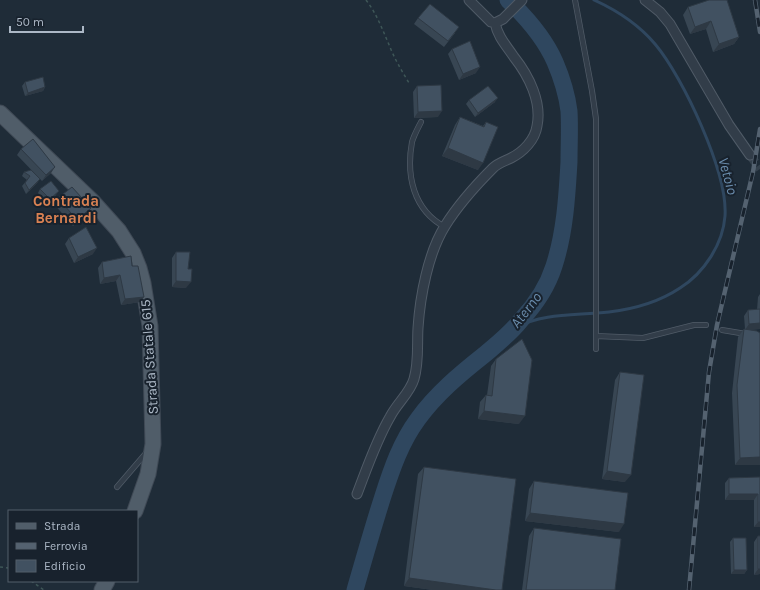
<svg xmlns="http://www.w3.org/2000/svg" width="760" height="590" font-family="Karla,sans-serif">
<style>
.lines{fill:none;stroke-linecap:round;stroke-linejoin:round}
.stream{stroke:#2f475f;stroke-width:3}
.river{stroke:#2f475f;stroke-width:17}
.street-tunnel{stroke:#34414d;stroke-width:9;stroke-dasharray:9 4.5;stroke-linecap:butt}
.lane-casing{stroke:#505b67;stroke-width:6}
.street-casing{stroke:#505b67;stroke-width:11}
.primary-casing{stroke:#3f4955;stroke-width:17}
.path{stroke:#3e5657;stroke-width:1.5;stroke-dasharray:3 3;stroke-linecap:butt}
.lane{stroke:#323d49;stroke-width:4.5}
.street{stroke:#323d49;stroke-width:9}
.primary{stroke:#505d69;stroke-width:15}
.rail-casing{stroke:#546270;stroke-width:4.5}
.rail{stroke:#18222d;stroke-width:3;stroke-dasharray:9;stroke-linecap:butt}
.wall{fill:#384653}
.shaded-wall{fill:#2e3944}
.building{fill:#415161;stroke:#2e3944}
.labels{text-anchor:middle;stroke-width:4;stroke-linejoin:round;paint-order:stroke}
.street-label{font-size:14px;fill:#acb8c6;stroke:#18222d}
.water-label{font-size:15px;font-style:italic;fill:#6a8cac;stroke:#18222d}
.neighbourhood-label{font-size:15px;font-weight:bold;fill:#da8253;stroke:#18222d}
</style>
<rect width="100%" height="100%" fill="#1f2c38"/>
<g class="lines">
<!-- stream -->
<path class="stream" d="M514 328C546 312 575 316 609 312 634 309 659 302 680 288 704 273 723 244 725 216 728 173 683 77 655 44 639 25 616 10 594 0"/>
<!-- river -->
<path class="river" d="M355 590C364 559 373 527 383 496 392 468 401 442 418 419 436 394 460 374 484 355 497 344 510 334 521 320 535 305 548 285 554 266 565 232 567 196 569 162 569 145 570 127 569 111 567 95 561 76 555 62 544 37 527 18 508 0"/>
<!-- street-tunnel -->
<path class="street-tunnel" d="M750 155 760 169"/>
<defs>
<path id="lane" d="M575 0 592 91 596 119V349
M421 122C418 128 414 135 412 142 406 175 413 210 445 227
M722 330 746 334
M596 336 643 338 694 325H706
M117 487 147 452"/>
<path id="street" d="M469 0 491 22 495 23 503 19 522 0
M645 0 660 12 670 24 729 125 750 155
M357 494C367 468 376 441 390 417 397 403 410 393 414 379 419 363 417 344 418 328 420 297 428 253 445 226 458 205 475 186 493 168 498 163 505 161 511 158 523 152 535 140 537 126 542 102 529 76 514 57 506 45 498 37 495 23"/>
<path id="primary" d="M0 113 93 202 119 231 133 253 139 268 143 283 150 326 153 444 148 474 135 511
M102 590 107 581"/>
</defs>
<!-- lane casing -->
<use href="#lane" class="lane-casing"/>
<!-- street casing -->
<use href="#street" class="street-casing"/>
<!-- primary casing -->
<use href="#primary" class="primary-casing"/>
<!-- path -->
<path class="path" d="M366 0C377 14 383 31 390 47 395 60 402 71 409 83
M0 567 9 568
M31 581 44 590"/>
<!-- lane -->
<use href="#lane" class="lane"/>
<!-- street -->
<use href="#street" class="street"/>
<!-- primary -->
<use href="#primary" class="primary"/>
<defs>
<path id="rail" d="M755 0 760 32
M689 590 709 372 717 325 753 172 760 129"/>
</defs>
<!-- rail casing -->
<use href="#rail" class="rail-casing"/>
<!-- rail -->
<use href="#rail" class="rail"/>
</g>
<!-- wall -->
<path class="wall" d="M688 7 739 37 734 44 713 52 706 29 690 34 683 15Z
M418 18 455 33 444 47 414 24Z
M452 49 476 73 459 80 448 54Z
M25 82 45 87 43 91 25 96 22 86Z
M417 86 438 117 414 118 413 92Z
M469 100 495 102 475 117 466 104Z
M460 117 483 126 486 122 478 170 442 156 455 125Z
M21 149 51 173 42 181 17 155Z
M24 172 40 179 37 183 26 194 22 186 27 180 22 176Z
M40 189 56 195 47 203 38 193Z
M58 198 91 208 86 214 73 226 54 204Z
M69 238 93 254 74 263 65 244Z
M176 252 186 288 172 287V258Z
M131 256 140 302 121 305 116 281 100 284 98 268 102 262Z
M760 294V329L747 330 760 333V465H735L732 393 738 337 744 329H745L744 316 748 310H757L758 297Z
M496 359 519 424 478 419 480 402 486 395H487L491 366Z
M620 372 625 482 602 479 615 380Z
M424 467 502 590H433L404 586 418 474Z
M760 477V527H754V500H725V483L729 478Z
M534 481 619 532 525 521 529 489Z
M534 528 615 590H522L529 536Z
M758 536 760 574 754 575V542Z
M733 538 747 570 744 574H731L730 542Z"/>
<!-- shaded-wall -->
<path class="shaded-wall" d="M711 21 706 29 690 34 695 27Z
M739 37 734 44 713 52 719 44Z
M480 67 476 73 459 80 463 74Z
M45 87 43 91 25 96 28 93Z
M498 98 495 102 475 117 478 113Z
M442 111 438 117 414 118 418 112Z
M448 148 483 163 478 170 442 156Z
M55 167 51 173 42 181 46 175Z
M40 179 37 183 26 194 29 190Z
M59 191 56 195 47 203 50 199Z
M91 208 86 214 73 226 77 220Z
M97 248 93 254 74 263 78 257Z
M120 275 116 281 100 284 104 278Z
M176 281 191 282 186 288 172 287Z
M144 297 140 302 121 305 125 299Z
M760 323V329L745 330 749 324Z
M484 411 525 416 519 424 478 419Z
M760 457V465H735L740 458Z
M607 471 631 475 625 482 602 479Z
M729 494H758L754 500H725Z
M530 513 624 524 619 532 525 521Z
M758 522H760V527H754Z
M758 569H760V574L754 575Z
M734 570H747L744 574H731Z
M409 578 496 590H433L404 586Z"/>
<!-- building -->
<path class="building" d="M709 0H727L739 37 719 44 711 21 695 27 688 7Z
M430 4 459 27 448 41 418 18Z
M470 41 480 67 463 74 452 49Z
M43 77 45 87 28 93 25 82Z
M441 85 442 111 418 112 417 86Z
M488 86 498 98 478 113 469 100Z
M460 117 484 127 486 122 498 127 483 163 448 148Z
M33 139 55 167 46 175 21 149Z
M31 170 40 179 29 190 25 183 30 176 24 172Z
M51 181 59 191 50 199 40 189Z
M72 187 91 208 77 220 58 198Z
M86 227 97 248 78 257 69 238Z
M176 252H190L188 269H192L191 282 176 281Z
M131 256 132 266H138L144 297 125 299 120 275 104 278 102 262Z
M760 309V323L749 324 748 310Z
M744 329 757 331 760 333V457L740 458 737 385Z
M522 339 532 360 525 416 484 411 486 395 492 396 496 359Z
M620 372 644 375 631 475 607 471Z
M424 467 516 479 502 590H496L409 578Z
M760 477V522H758V494H729V478Z
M534 481 628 493 624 524 530 513Z
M534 528 621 539 615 590H526Z
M758 536H760V569H758Z
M733 538H746L747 570H734Z"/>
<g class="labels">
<!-- street labels -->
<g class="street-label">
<text transform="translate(149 357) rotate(-94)" y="5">Strada Statale 615</text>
</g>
<!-- water labels -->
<g class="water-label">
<text transform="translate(728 176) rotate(75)" y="5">Vetoio</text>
<text transform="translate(526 310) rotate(-52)" y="5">Aterno</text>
</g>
<!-- neighbourhood labels -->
<g class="neighbourhood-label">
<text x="66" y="206">Contrada<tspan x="66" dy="17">Bernardi</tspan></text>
</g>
</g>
<!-- legend -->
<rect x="8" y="510" width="130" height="72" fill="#18222d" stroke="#535e6a"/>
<rect x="16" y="523" width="20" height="6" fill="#505d69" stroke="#535e6a"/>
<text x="44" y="530" font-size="12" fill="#acb8c6">Strada</text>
<rect x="16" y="543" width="20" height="6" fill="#546270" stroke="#535e6a"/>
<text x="44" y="550" font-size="12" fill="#acb8c6">Ferrovia</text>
<rect x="16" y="560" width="20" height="12" fill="#415161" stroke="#535e6a"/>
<text x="44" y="570" font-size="12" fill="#acb8c6">Edificio</text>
<!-- scale -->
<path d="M10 26v6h73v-6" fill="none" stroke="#acb8c6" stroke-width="2"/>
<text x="16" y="26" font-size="12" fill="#acb8c6" stroke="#18222d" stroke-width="3" paint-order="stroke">50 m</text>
</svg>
